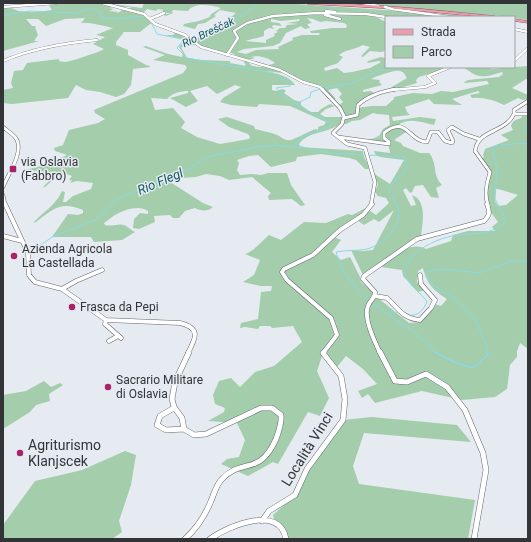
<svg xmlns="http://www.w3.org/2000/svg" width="531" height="542" font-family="Roboto,sans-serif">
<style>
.green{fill:#a3cdab;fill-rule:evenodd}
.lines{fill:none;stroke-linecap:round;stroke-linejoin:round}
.stream-far1{stroke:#89dae4;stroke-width:1}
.stream{stroke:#89dae4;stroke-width:1.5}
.minor-far3-casing{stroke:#62666c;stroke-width:3}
.minor-far2-casing{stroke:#62666c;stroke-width:4}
.minor-far1-casing{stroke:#62666c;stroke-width:5}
.minor-casing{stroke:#62666c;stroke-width:6}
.major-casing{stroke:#9e4f5f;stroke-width:1}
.minor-far3{stroke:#fff;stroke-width:2.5}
.minor-far2{stroke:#fff;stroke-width:3}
.minor-far1{stroke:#fff;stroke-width:4}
.minor{stroke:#fff;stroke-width:5}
.major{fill:#e89eac;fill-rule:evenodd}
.minor-bridge-casing{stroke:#62666c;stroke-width:3;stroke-linecap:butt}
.minor-bridge{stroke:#fff;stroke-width:2.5}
.poi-dot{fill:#a82169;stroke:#e6ebf1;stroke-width:1.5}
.labels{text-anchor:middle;stroke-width:3;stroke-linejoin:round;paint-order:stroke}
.far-water-label{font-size:11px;font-style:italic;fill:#125860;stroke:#e6ebf1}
.poi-label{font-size:12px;fill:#323437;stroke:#e6ebf1;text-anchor:start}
.water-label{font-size:13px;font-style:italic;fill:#125860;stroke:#e6ebf1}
.near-poi-label{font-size:14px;fill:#323437;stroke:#e6ebf1;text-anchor:start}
.near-street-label{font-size:14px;fill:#323437;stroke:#e6ebf1}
</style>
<rect width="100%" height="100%" fill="#e6ebf1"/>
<!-- green -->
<path class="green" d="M60 3H99L113 7 109 8 114 9 109 11 118 12 117 14 123 9 128 10 131 7H120L104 3 142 8 144 3H282L486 17H376L386 22V51L381 52 370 51 363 57 361 56 370 47 363 45C355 50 346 49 339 55L343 57 338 63 324 68 325 71 337 68 344 73 352 72 370 68 381 62 379 61 367 63 368 61 381 57 386 58V67H450L419 77 416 80 417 83 390 91V88L407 78C405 75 404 72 400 71 396 69 374 77 371 79L380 80 379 82 382 85 363 90V92L370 91 377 94C369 96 360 99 357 108L371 106H386L394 99V97L413 93 432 94 441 91 453 92 489 84 487 81 463 83 468 80 499 77 503 74 502 72C482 78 480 79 463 67H489L491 69 528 66V79H526L512 88 528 95V99L523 100 518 98 504 105C494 100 483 97 472 98L470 95 480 93 478 91 452 99 462 105 434 104 429 99 405 107 407 112 410 115 392 117 393 121 420 117 436 119 434 125C422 122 409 117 398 125L409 130 394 140 401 143 403 146 420 153H429C438 164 432 175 442 185L436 188 439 198 431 197 423 185 415 186 412 192 410 193 406 188 403 190 411 206 416 205 412 195C428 201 422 224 421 237L363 275 351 250 364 251 373 250 394 210 379 222 374 219 364 225 357 220C346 224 340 227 334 237L341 240 332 252 341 260 350 257 360 277 361 282 372 292 374 297 378 298 409 323 421 322 434 304 441 306 447 299C433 290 427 284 423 268L418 271 417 282 425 290 418 292 403 276 402 270 381 267C394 257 409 240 426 249L451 241 453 235 468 231H495L492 227 498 222 490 211 486 200 490 172 481 159 484 157 483 155 485 149 509 140 501 135 513 130 511 126C513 120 516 120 521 118L523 115 528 116V349L520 343 517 351V357L510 365 507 389 495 397 462 400 422 391 375 403 368 394 362 398 358 391 377 384 363 369 346 356 337 367 341 376 323 353 317 371 329 398 320 416 308 412 278 464 273 462 248 476 221 464 227 459 239 457 245 440 237 423 208 421 224 412 225 408 215 404 213 395 219 381 231 378 240 387 255 372 274 366 302 342 293 326 272 328 270 326H260L258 329 245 327 240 328 241 323 258 319 261 292 271 291 272 286H261L243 282 254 275 260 260 245 254C254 251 262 241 269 235L281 240 304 222 326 223 348 214 352 215 366 208 376 215 389 203 386 198 378 196 375 192 378 184 373 173 390 184 404 160 380 157 375 154 374 151 390 153 389 147 386 144 367 141 379 136 383 129 390 125 389 115 377 114 373 113 360 120 352 121 346 124H342L344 118 338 106 343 102 339 97 342 94 337 88 328 90 336 99 332 100 322 89 267 66 275 63C269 58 258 55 251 57L255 58C246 62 238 56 230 52L227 55 201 47 193 41C199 36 205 36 211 32 217 28 217 25 226 23V21L236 13 220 10 214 15 216 16 205 23 198 24 195 29 183 26 184 24C193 22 203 21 211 16L210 15 221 8C208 4 193 3 188 11L173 10 172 12 173 13 166 16 162 14H171L163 12V10L158 9 156 11 147 9 143 13 151 17 145 14 153 23 150 24 140 32H124L116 42V45L128 50V55L146 65 150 66V67L133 69 131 85 124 94 116 97 100 92 86 90 76 85 68 98 12 104 3 103V90L13 88 11 83 14 71 23 70 27 63 59 59V61C60 61 63 62 65 62 70 62 102 51 104 49L93 44 105 37 96 35 113 28C104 26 89 22 81 23L85 18 65 19 46 26 38 19H26L32 26H36L35 27 38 35 34 41H39L3 51V8L13 7 14 8 11 9C15 9 15 10 19 11 30 13 41 12 52 10L48 4ZM307 18 313 19 320 22 326 21 344 23 347 25 346 28H332L310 31 311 33H320L319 35H302L292 38 293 40 278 47 279 49 256 50 246 54 237 52 244 49 273 46 280 43 286 33 301 26 305 29 310 28 307 24 312 23ZM271 19 280 21 300 19 299 21 287 23 299 24 287 25 285 28H280L276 31 278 32 274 34 275 36 266 40V43L245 41 264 36V31L269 28 275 29 272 27 273 25 282 26 279 23 271 22ZM495 189H498L518 195 506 205 498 206 495 201Z
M322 3H528V20L514 18V17L364 4 366 5Z
M176 32 186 36 195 45 181 47 187 58 202 60 227 61H230V63L246 66 243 60 247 61 252 66 260 67 265 66 280 71 282 73 266 71C276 74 289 75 295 85H272V90L276 91 283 89 286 91 284 93 294 100 301 102V105L310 112H318L321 109 330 104 335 106 326 109 320 114 325 117H342C341 134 308 129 299 144L300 147 363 151C363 158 368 162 369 169H365L356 160 349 158 321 154 297 157 296 161 271 167 258 155 249 156 237 160 239 163 237 170 240 175 252 174 261 175 268 173H287L291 185 305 205 301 206 292 199 269 200 268 196 271 193 252 177 229 180 220 176 206 174 196 177 181 178 170 182 203 203 213 207C208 212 200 211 195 208L185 211 179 218H173L170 215 154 216 155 222 139 229 133 228 134 219 140 213 148 214V211C140 205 126 209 117 214 112 216 109 220 104 223L105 225C113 227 118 223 124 225 127 226 131 230 135 232L122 240 94 242 91 237H52L68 214 78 215 83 213V210C61 201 54 208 36 222L33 223C43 212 56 205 62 191L65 192 63 202H66L73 196 91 189 93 183 77 181 70 183 72 180H69L72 176C61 170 53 180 45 187H43L54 176 51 172 25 170 45 165 67 155 55 151 54 148 63 145 69 130 98 123 105 119 95 113 94 110 183 73 187 68 185 65 153 60 165 55 143 47 146 46 168 54 182 57 183 53 179 47 182 44 183 39 165 35H173ZM235 85 241 87 223 98 220 102 231 105 257 107 259 104 290 106 326 122 324 125 318 127V130L316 129C309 131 294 140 290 140 284 141 282 137 277 135 270 132 262 131 255 129L254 126 227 117 218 119 229 127 248 134 250 137 249 139 220 144 197 137 181 128 185 122 173 108 155 110 151 98 167 99C172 93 181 91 188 91V93L170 98 186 107 198 101 190 91 207 86 217 94Z
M44 381 51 387 60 383 63 385 49 394 50 401 36 405 30 412 3 429V395L26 391Z
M372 417 457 425 471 442 364 433 353 466 359 484 475 500 468 539H286L275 523 273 515 295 495 302 479 343 420Z
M125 451 136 455 131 485 119 521 122 532 112 539H3V525L35 481 82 470Z"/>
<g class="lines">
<!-- stream-far1 -->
<path class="stream-far1" d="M3 15 30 11 76 13 90 8 101 12 100 14 102 18 113 19 145 16
M150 20 157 34 182 39V42L177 48 187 58 273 73 292 84 290 86 276 88 289 100 332 124 329 127 304 136 295 143C315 157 377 154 404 157L407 163 405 172 396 178 389 191C392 196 396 202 398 208 403 225 383 245 367 249 357 251 346 250 336 252 341 272 355 288 370 301
M179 46 225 26 241 16 258 3
M322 88 352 83 377 71 398 67
M296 104 310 97 311 92 320 89
M528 124 525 128 528 133
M31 252 52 237 95 220 119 198 189 169 207 157 257 147 276 145 301 148
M372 303 413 331 437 353
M391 314 397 312
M408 315C418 317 423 310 427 302 421 292 407 285 405 273 404 267 408 261 412 257 422 246 438 239 452 236 471 232 493 237 506 220L495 199 497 169 492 150 495 146 499 145 528 143
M488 353 486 344 475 319 457 300 432 284 426 272 443 269 479 273 513 261H528"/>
<!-- stream -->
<path class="stream" d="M435 352 454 362 473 368 488 355 487 352"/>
<defs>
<path id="minor-far3" d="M102 3 144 14 155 24 185 35 201 47 280 70 303 82 320 87 323 90
M363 3 378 6
M3 7 56 3
M392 9 450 17
M326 11 335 12
M325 15 340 19
M150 19 164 13
M514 29 528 32
M227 55 238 38 234 31 247 23 273 16 317 13 366 14 386 17
M3 61C33 48 64 43 97 40
M514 61 528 48
M391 90 425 87 435 83 428 76 450 67"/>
<path id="minor-far2" d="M322 89 340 108 344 116 342 124 333 133 347 144 365 148 375 182 371 205
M514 114V110L528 101
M344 118 357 115 358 105C369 95 383 91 397 89
M3 127C7 131 14 134 17 140 23 154 8 174 3 187
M338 137 389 144V142L384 138V133C406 114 409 142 427 142L431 132H438L445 141 452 143 453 141 448 130 452 127 464 134 479 139
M3 195 5 205
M488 205C484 194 487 183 490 172L475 151C478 132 496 133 508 122 511 120 512 117 514 114H528"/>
<path id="minor-far1" d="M5 204 28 253 29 275 35 282 62 289 106 320 180 323C201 328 196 338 188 353
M3 236 22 241
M62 289 76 281 102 270
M375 296 387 298C398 308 403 319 420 320L431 308 435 300 421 284 420 275
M106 320 105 324 121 338
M109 341 118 336
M323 353 337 335 331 318 287 280 282 272 284 269 313 255 340 230 363 215 372 204
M380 353C375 342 363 318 368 306 370 300 375 299 375 292L363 279 364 276 417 239 484 221C490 215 490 212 487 204"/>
<path id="minor" d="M380 352 395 381 407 382 426 374 447 387 465 410 483 453 486 470 474 539
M174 408 160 416 157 425 166 430 184 429
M262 521 269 511 295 495 307 469 343 420 345 399 341 376 323 353 324 352
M185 539C197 528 205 516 211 501 214 494 216 485 222 479 243 457 259 477 276 439 279 431 282 423 281 415L272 408H261L206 434 194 435 184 429 182 418 174 407 172 399 175 382 189 352
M210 539C228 526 280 504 286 539"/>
<path id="major" d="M307 3C370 3 432 10 495 16L496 17H486L397 9 308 4Z
M514 19 528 21V23L514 21Z"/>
</defs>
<!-- minor-far3 casing -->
<use href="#minor-far3" class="minor-far3-casing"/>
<!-- minor-far2 casing -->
<use href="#minor-far2" class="minor-far2-casing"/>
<!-- minor-far1 casing -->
<use href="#minor-far1" class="minor-far1-casing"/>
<!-- minor casing -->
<use href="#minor" class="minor-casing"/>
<!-- major casing -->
<use href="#major" class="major-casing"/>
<!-- minor-far3 -->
<use href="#minor-far3" class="minor-far3"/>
<!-- minor-far2 -->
<use href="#minor-far2" class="minor-far2"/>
<!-- minor-far1 -->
<use href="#minor-far1" class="minor-far1"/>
<!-- minor -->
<use href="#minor" class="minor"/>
<!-- major -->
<use href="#major" class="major"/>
<defs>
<path id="minor-bridge" d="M385 7 392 9"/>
</defs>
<!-- minor-bridge casing -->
<use href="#minor-bridge" class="minor-bridge-casing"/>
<!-- minor-bridge -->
<use href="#minor-bridge" class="minor-bridge"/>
</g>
<!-- markers -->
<g class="poi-dot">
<rect x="9" y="165" width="8" height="8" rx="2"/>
<circle cx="14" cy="256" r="4"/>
<circle cx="72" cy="307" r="4"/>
<circle cx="108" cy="387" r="4"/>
<circle cx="20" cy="453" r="4"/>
</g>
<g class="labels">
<!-- far-water labels -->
<g class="far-water-label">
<text transform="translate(208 32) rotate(-25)" y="4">Rio Breščak</text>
</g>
<!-- poi labels -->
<g class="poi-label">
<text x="21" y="166">via Oslavia<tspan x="21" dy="14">(Fabbro)</tspan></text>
<text x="22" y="253">Azienda Agricola<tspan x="22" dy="14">La Castellada</tspan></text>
<text x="80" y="311">Frasca da Pepi</text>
<text x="116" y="384">Sacrario Militare<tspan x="116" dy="14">di Oslavia</tspan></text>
</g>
<!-- water labels -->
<g class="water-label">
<text transform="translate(160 181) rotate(-23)" y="5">Rio Flegl</text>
</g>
<!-- near-poi labels -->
<g class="near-poi-label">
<text x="28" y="450">Agriturismo<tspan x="28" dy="16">Klanjscek</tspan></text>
</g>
<!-- near-street labels -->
<g class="near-street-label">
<text transform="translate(307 449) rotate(-58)" y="5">Località Vinci</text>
</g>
</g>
<!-- border -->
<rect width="531" height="542" fill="none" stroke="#323437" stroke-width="8"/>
<!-- legend -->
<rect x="385" y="16" width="130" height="52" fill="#e6ebf1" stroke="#9ea2a7"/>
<rect x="393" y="29" width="20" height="6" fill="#e89eac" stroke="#9ea2a7"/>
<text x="421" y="36" font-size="12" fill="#323437">Strada</text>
<rect x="393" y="46" width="20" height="12" fill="#a3cdab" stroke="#9ea2a7"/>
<text x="421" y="56" font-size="12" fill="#323437">Parco</text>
</svg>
